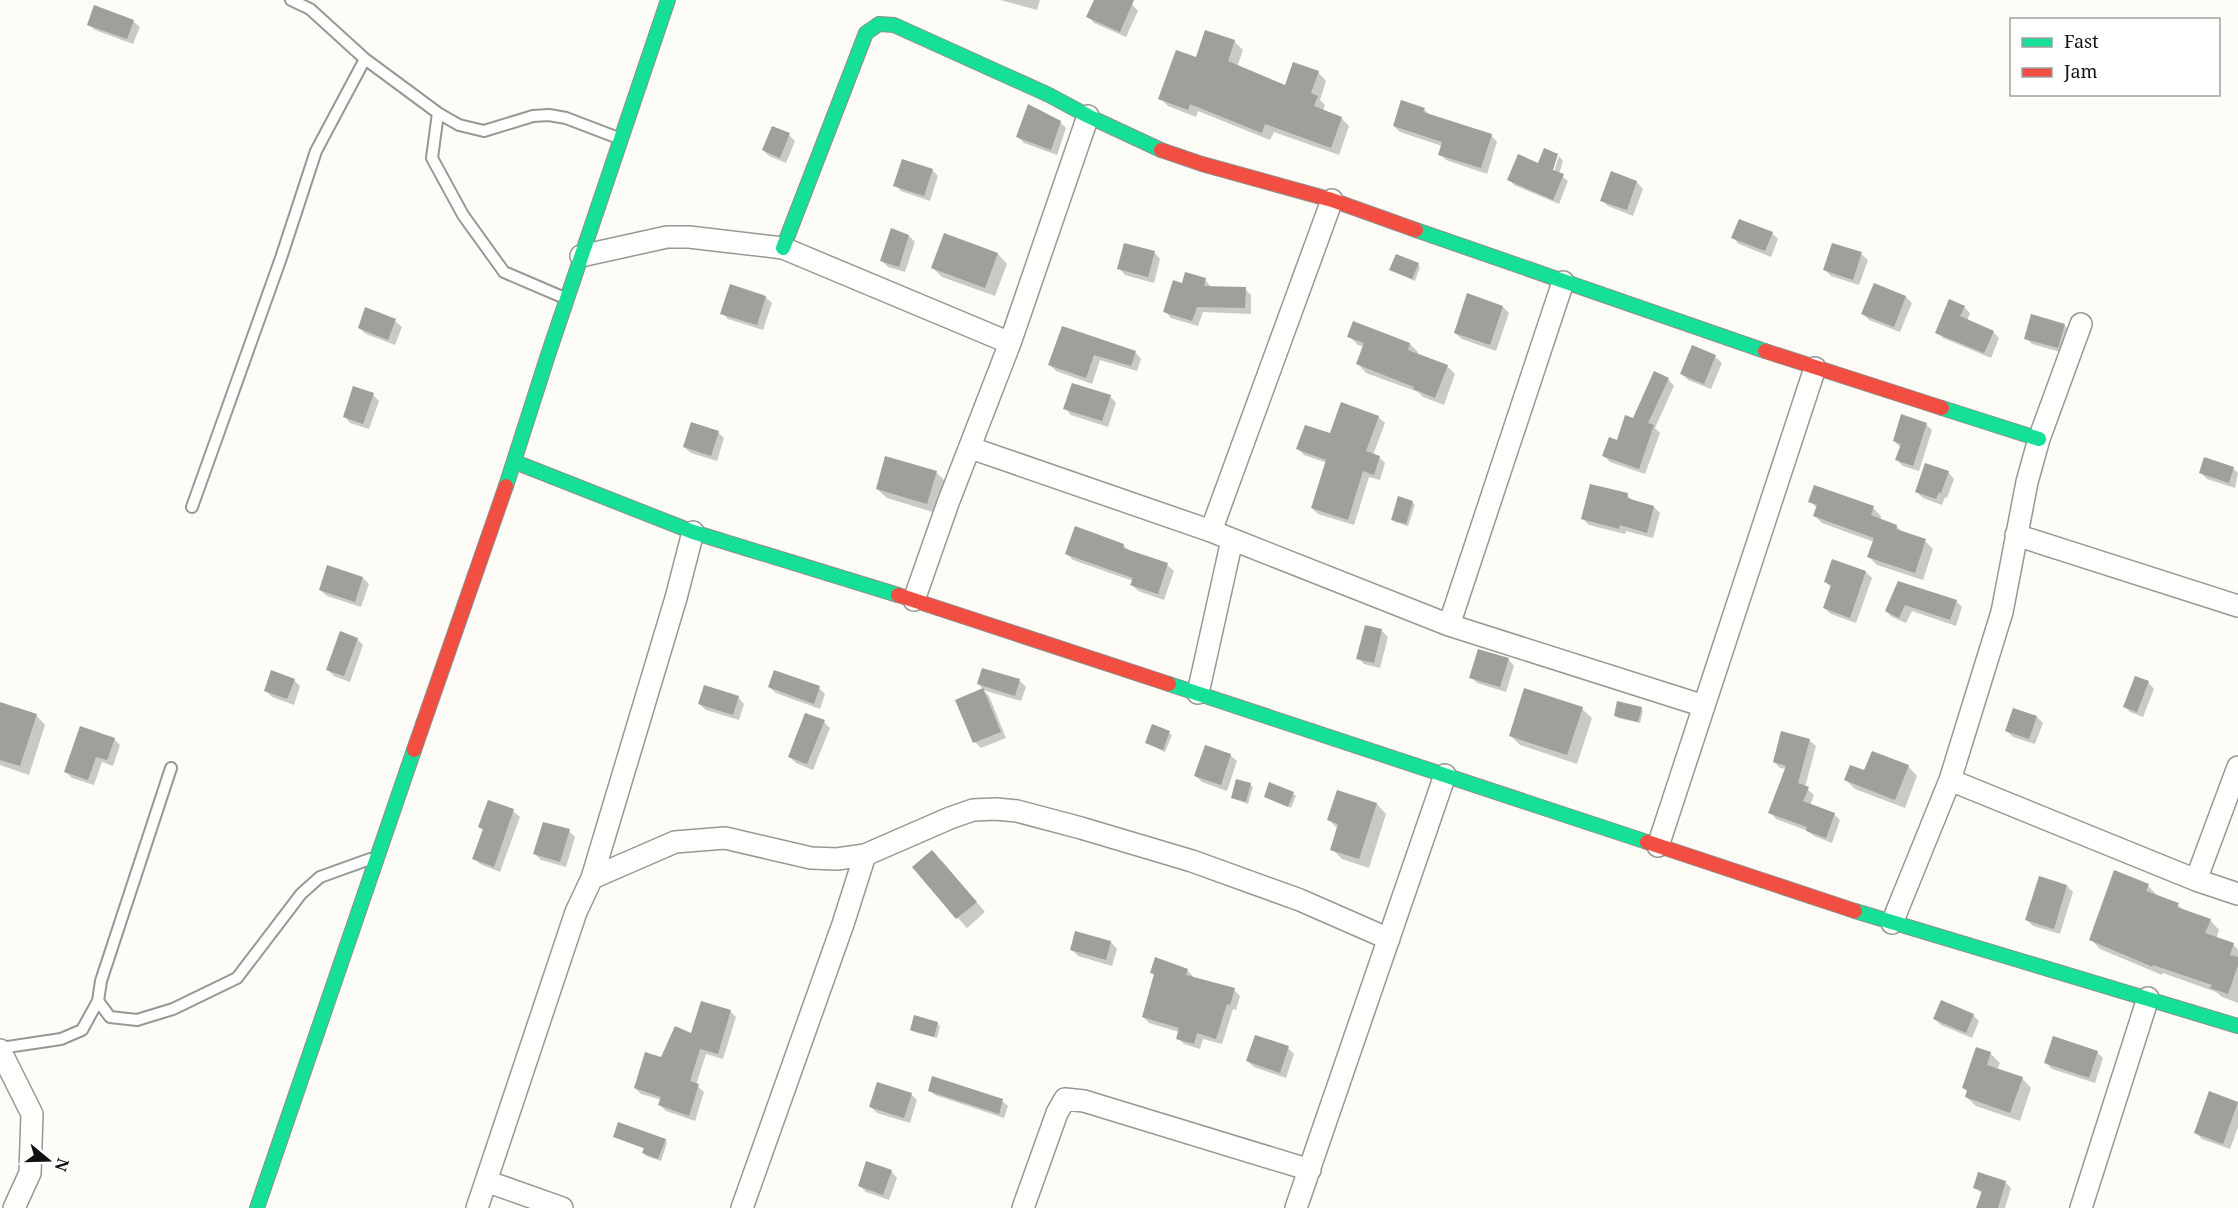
<svg xmlns="http://www.w3.org/2000/svg" width="2238" height="1208" font-family="'Noto Serif',serif">
<style>
.shadow{fill:#0003}
.building{fill:#a19f9c}
.lines{fill:none;stroke-linecap:round;stroke-linejoin:round}
.lane-casing{stroke:#979795;stroke-width:14}
.street-casing{stroke:#979795;stroke-width:24}
.fast-casing{stroke:#8e8d8b;stroke-width:16}
.jam-casing{stroke:#8e8d8b;stroke-width:16}
.lane{stroke:#fffffe;stroke-width:10}
.street{stroke:#fffffe;stroke-width:21}
.fast{stroke:#16e098;stroke-width:14}
.jam{stroke:#f24e42;stroke-width:14}
</style>
<rect width="100%" height="100%" fill="#fdfcf7"/>
<!-- shadow -->
<path class="shadow" d="M1000 0H1040L1037 10Z
M1095 0H1122L1132 4 1138 11 1126 37 1094 23 1088 16Z
M133 21 140 27 133 44 95 30 88 24Z
M1234 41 1243 50 1237 67 1286 87 1318 72 1326 81 1320 100 1325 105 1323 111 1341 118 1349 126 1339 155 1274 132 1270 140 1198 111 1196 117 1168 106 1160 98 1197 59Z
M1424 109 1430 115 1491 135 1497 142 1487 174 1446 160 1440 154 1442 146 1400 132 1394 126Z
M1060 122 1066 128 1057 155 1024 143 1018 137Z
M789 135 795 141 786 163 769 156 763 150Z
M1557 155 1549 176 1552 177 1559 156 1563 161 1559 174 1568 181 1559 204 1514 185 1509 179Z
M932 170 938 176 930 201 901 191 895 185Z
M1612 173 1637 182 1643 189 1633 216 1608 206 1602 200Z
M1772 233 1778 239 1771 257 1739 244 1733 238Z
M909 236 915 242 905 272 888 267 882 261Z
M1154 252 1160 259 1154 283 1125 275 1119 268Z
M998 254 1007 264 995 296 942 277 932 267Z
M1861 254 1868 260 1859 285 1831 276 1825 270Z
M1418 264 1420 267 1415 281 1391 270Z
M1205 280 1211 287 1245 289 1251 295V314L1203 312 1198 326 1171 318 1165 311 1183 285Z
M1875 285 1906 297 1912 303 1900 332 1869 320 1863 314Z
M765 297 772 303 763 330 728 319 722 313Z
M1503 307 1509 313 1496 351 1462 339 1455 333Z
M1964 307 1970 313 1967 321 1993 332 1999 338 1991 358 1943 338 1937 332Z
M395 321 402 327 395 345 366 334 359 328Z
M2064 325 2070 331 2064 353 2032 344 2026 338Z
M1063 328 1135 352 1141 359 1137 371 1100 360 1092 384 1056 371 1050 365Z
M1349 336 1410 344 1418 352 1417 355 1447 366 1455 374 1444 405 1423 397 1418 392 1366 373 1358 364 1364 347 1358 345Z
M1692 347 1715 357 1722 363 1711 389 1688 380 1682 374Z
M1668 379 1674 386 1655 428 1660 433 1645 474 1610 462 1604 456Z
M373 395 379 401 369 429 350 423 344 416Z
M1110 396 1116 403 1108 427 1071 415 1065 408Z
M1378 417 1385 423 1373 455 1379 457 1385 463 1380 480 1369 477 1354 525 1318 514 1312 508 1327 463 1304 455 1298 449Z
M1926 424 1932 430 1919 471 1903 466 1897 460 1901 448 1894 441Z
M718 432 724 438 717 461 691 453 684 447Z
M2233 468 2238 473 2235 488 2207 479 2201 473Z
M936 472 946 482 936 513 887 498 877 489Z
M1948 472 1954 479 1947 498 1945 497 1942 505 1923 498 1917 492Z
M1627 495 1633 501 1654 507 1660 513 1653 538 1626 531 1625 534 1589 525 1583 519Z
M1810 501 1873 508 1881 516 1880 520 1896 526 1904 533 1925 541 1933 549 1923 580 1877 565 1869 557 1874 542 1822 523 1814 515 1817 508Z
M1412 502 1415 505 1408 526 1395 522 1393 520Z
M1123 545 1130 551 1167 565 1174 571 1164 600 1138 591 1132 585 1133 581 1073 560 1067 554Z
M1866 572 1872 578 1856 623 1831 614 1824 608 1831 588 1826 582Z
M363 578 369 584 361 607 327 596 320 590Z
M1899 583 1956 601 1962 607 1956 626 1912 611 1906 623 1892 617 1886 611Z
M1366 627 1382 631 1388 637 1380 668 1364 664 1358 658Z
M357 639 363 645 350 682 334 676 328 670Z
M1508 659 1514 666 1506 692 1477 683 1471 677Z
M983 670 1020 681 1026 687 1021 701 983 690 979 684Z
M294 680 300 686 294 705 272 697 266 691Z
M2148 682 2154 689 2143 717 2130 712 2124 706Z
M769 687 819 688 825 694 820 709 776 693Z
M983 690 989 696 1006 738 981 748 975 742Z
M738 697 744 704 739 720 706 710 699 704Z
M0 703 36 715 45 725 29 775 0 765Z
M1641 708 1643 711 1640 723 1618 718 1615 715Z
M1582 709 1592 718 1577 764 1520 745 1511 736Z
M2037 717 2043 723 2035 744 2013 737 2007 731Z
M824 722 830 728 813 770 796 763 790 757Z
M1169 733 1172 735 1165 752 1146 743Z
M114 739 120 745 113 766 102 762 94 785 72 778 66 772Z
M1809 740 1816 746 1805 787 1814 795 1810 805 1834 814 1840 820 1832 843 1814 836 1808 831 1776 819 1770 812 1787 769 1780 768 1774 762Z
M1230 755 1237 761 1227 791 1202 782 1196 776Z
M1908 766 1917 776 1905 808 1855 789 1846 780 1865 772Z
M1250 784 1253 787 1248 804 1232 798Z
M1338 792 1377 804 1386 814 1369 868 1342 859 1332 849 1338 829 1329 820Z
M1293 794 1296 796 1291 808 1266 796Z
M489 801 513 811 520 817 500 872 480 864 474 858 484 831 479 827Z
M569 831 575 837 566 867 541 860 535 854Z
M942 861 985 912 967 928 914 868Z
M2067 886 2073 892 2060 934 2033 926 2027 920Z
M2148 886 2157 895 2178 905 2185 912 2210 920 2219 930 2216 939 2233 944 2238 950V1003L2222 997 2216 992 2163 973 2162 975 2100 949 2091 939Z
M1111 942 1117 949 1112 966 1078 956 1072 950Z
M1187 970 1193 976 1192 978 1234 990 1240 996 1236 1010 1233 1009 1222 1044 1203 1039 1200 1049 1184 1044 1178 1038 1179 1032 1149 1023 1143 1017 1155 976 1152 972Z
M730 1011 736 1017 723 1059 706 1054 696 1085 704 1092 695 1121 666 1111 660 1105 662 1100 641 1094 635 1088 692 1035Z
M1973 1015 1979 1021 1972 1038 1941 1025 1934 1018Z
M937 1023 940 1026 937 1038 914 1032 911 1030Z
M1288 1048 1294 1054 1286 1078 1254 1067 1248 1061Z
M2097 1052 2103 1058 2095 1083 2052 1069 2046 1063Z
M1990 1053 2000 1063 1997 1070 2022 1078 2031 1088 2020 1121 1976 1106 1966 1097 1968 1092 1964 1088Z
M929 1090 1002 1101 1008 1106 1004 1118 935 1095Z
M2210 1093 2238 1103V1127L2230 1149 2202 1139 2195 1132Z
M911 1094 917 1100 910 1123 877 1113 871 1107Z
M615 1137 665 1140 667 1143 661 1161 646 1156 644 1153 645 1149Z
M891 1171 897 1178 889 1200 866 1192 860 1186Z
M2005 1182 2011 1188 2005 1208H1978L1983 1194 1975 1188Z"/>
<!-- building -->
<path class="building" d="M1094 0H1134L1120 32 1086 17Z
M94 5 134 20 127 39 87 25Z
M1205 30 1235 40 1228 61 1285 85 1293 62 1319 71 1311 93 1318 96 1314 106 1342 117 1331 148 1265 124 1262 133 1190 104 1188 110 1158 99 1176 50 1196 57Z
M1401 100 1425 108 1423 112 1492 134 1481 168 1438 155 1442 142 1393 126Z
M1028 104 1061 121 1051 150 1016 137Z
M772 126 790 133 780 158 762 150Z
M1544 148 1558 154 1553 170 1564 174 1553 200 1507 180 1518 154 1538 163Z
M902 159 933 169 924 196 893 186Z
M1611 171 1637 181 1627 210 1600 201Z
M1739 219 1773 232 1765 251 1731 238Z
M891 228 909 235 899 267 880 261Z
M944 233 998 253 985 288 931 268Z
M1124 243 1155 251 1148 277 1117 269Z
M1832 243 1862 252 1853 280 1823 270Z
M1396 254 1419 263 1412 279 1389 270Z
M1185 272 1206 278 1204 286 1246 287 1245 308 1197 307 1192 321 1163 312 1173 280 1182 283Z
M1874 283 1906 296 1894 327 1861 314Z
M730 284 766 296 757 325 720 314Z
M1467 293 1503 306 1490 345 1454 333Z
M1949 299 1965 306 1960 316 1994 331 1984 353 1935 333Z
M365 307 396 319 388 340 358 328Z
M2031 314 2065 324 2058 348 2024 339Z
M1353 321 1410 343 1408 350 1448 365 1435 398 1413 389 1414 387 1356 364 1364 343 1347 337Z
M1062 326 1136 351 1131 366 1094 355 1086 378 1048 365Z
M1692 345 1716 355 1704 384 1680 374Z
M1654 371 1669 378 1648 423 1654 425 1639 469 1602 456 1609 437 1617 440 1625 415 1633 418Z
M1072 383 1111 395 1102 421 1063 409Z
M353 386 374 393 363 424 343 417Z
M1341 402 1379 416 1366 451 1380 456 1374 475 1363 471 1348 520 1311 508 1326 460 1296 449 1305 425 1330 433Z
M1901 414 1927 423 1913 466 1895 460 1901 444 1893 441Z
M691 422 719 431 711 456 683 447Z
M885 456 937 471 927 504 876 489Z
M2204 457 2234 467 2229 483 2199 473Z
M1925 463 1949 471 1941 493 1939 492 1936 499 1915 492Z
M1590 484 1628 493 1627 498 1654 506 1647 533 1620 525 1619 529 1581 519Z
M1814 485 1874 506 1871 515 1897 525 1896 529 1926 539 1915 573 1867 557 1874 538 1813 516 1817 505 1808 502Z
M1398 496 1413 501 1406 524 1391 520Z
M1075 526 1124 544 1123 548 1168 563 1158 594 1130 585 1133 578 1065 554Z
M1832 559 1866 571 1850 618 1823 608 1831 585 1824 582Z
M327 565 363 577 355 602 319 590Z
M1898 581 1957 600 1950 620 1905 605 1899 618 1885 611Z
M1365 625 1382 629 1374 663 1356 659Z
M340 631 358 638 344 676 326 670Z
M1478 649 1509 658 1500 687 1469 678Z
M982 668 1020 679 1015 696 977 684Z
M271 670 295 679 287 699 264 691Z
M774 670 820 686 814 704 768 687Z
M2135 676 2149 681 2137 712 2123 707Z
M704 685 739 696 733 715 698 704Z
M983 688 1001 732 973 743 955 700Z
M1524 688 1583 707 1567 755 1509 736Z
M1617 701 1642 707 1638 722 1614 716Z
M0 702 37 714 20 766 0 760Z
M2013 708 2037 716 2029 739 2005 731Z
M805 713 825 720 807 764 788 757Z
M1152 724 1170 731 1163 750 1145 743Z
M80 726 115 738 107 760 96 757 88 780 64 772Z
M1781 731 1810 739 1798 783 1809 787 1803 801 1835 813 1826 838 1806 831 1807 827 1768 813 1786 766 1773 762Z
M1205 745 1231 754 1221 785 1194 776Z
M1872 751 1909 765 1895 800 1844 780 1850 765 1864 770Z
M1236 779 1251 783 1246 802 1231 798Z
M1269 782 1294 792 1288 807 1264 797Z
M1337 790 1377 803 1359 859 1330 850 1338 824 1327 820Z
M488 800 514 809 494 867 472 859 483 829 478 827Z
M543 822 570 829 560 862 533 854Z
M932 850 977 902 956 919 912 867Z
M2114 870 2149 884 2146 891 2179 903 2177 907 2211 919 2205 933 2234 943 2230 955 2238 957V965L2228 994 2210 988 2212 985 2153 965V967L2089 940Z
M2039 876 2067 885 2054 929 2025 920Z
M1075 931 1111 941 1106 960 1070 950Z
M1155 957 1188 969 1186 975 1235 988 1230 1005 1227 1004 1216 1039 1197 1033 1194 1044 1176 1039 1179 1028 1142 1017 1154 974 1150 973Z
M1941 1000 1974 1014 1966 1033 1933 1019Z
M701 1001 731 1010 718 1054 700 1049 690 1081 699 1084 689 1116 658 1105 661 1097 634 1088 645 1052 661 1057 675 1026 691 1033Z
M914 1015 938 1022 934 1037 910 1030Z
M1255 1035 1289 1046 1280 1073 1246 1061Z
M2053 1036 2098 1051 2089 1078 2044 1063Z
M1976 1047 1991 1052 1987 1065 2023 1077 2010 1113 1965 1097 1967 1090 1962 1088Z
M932 1076 1003 1099 999 1114 928 1091Z
M877 1082 912 1093 904 1118 869 1107Z
M2209 1091 2238 1102 2223 1144 2194 1133Z
M618 1122 666 1139 658 1159 642 1153 644 1148 613 1137Z
M866 1161 892 1170 883 1195 858 1186Z
M1978 1172 2006 1181 1998 1208H1976L1982 1191 1973 1188Z"/>
<g class="lines">
<defs>
<path id="lane" d="M291 0 310 9 365 59 438 113 459 125 484 131 533 116 549 115 566 118 621 139
M438 113 432 158 463 215 504 272 567 299
M192 507 281 258 316 151 365 59
M171 768 101 981 98 1001 110 1017 137 1020 173 1009 237 978 301 894 320 877 370 859
M0 1048 61 1039 82 1030 98 1001"/>
<path id="street" d="M581 256 667 237H689L783 248 1010 343
M971 448 1211 531 1449 625 1704 706
M1211 531 1332 200
M2016 535 2238 606
M914 600 948 503 1010 343 1088 116
M1449 625 1563 282
M1198 693 1232 540
M1950 780 2196 880 2238 894
M1658 846 1815 368
M592 878 675 842 725 838 811 858 837 859 865 855 950 818 973 810 996 809 1017 811 1081 828 1192 861 1300 900 1389 939
M2196 880 2238 767
M1892 923 1950 780 2002 612 2027 482 2039 439 2081 324
M0 1050 32 1114 30 1173 14 1208
M486 1181 562 1208
M477 1208 576 912 592 878 676 598 693 532
M742 1208 843 924 865 855
M1023 1208 1057 1113 1065 1099 1084 1101 1310 1170
M1296 1208 1445 775
M2081 1208 2148 998"/>
<path id="fast" d="M1416 230 1765 351
M783 248 866 33 879 24 894 25 1049 95 1088 116 1161 150
M1942 408 2039 439
M515 462 693 532 898 595
M506 486 548 355 668 0
M1169 684 1647 842
M1855 911 2238 1026
M257 1208 414 750"/>
<path id="jam" d="M1161 150 1202 164 1332 200 1416 230
M1765 351 1942 408
M898 595 1169 684
M414 750 506 486
M1647 842 1855 911"/>
</defs>
<!-- lane casing -->
<use href="#lane" class="lane-casing"/>
<!-- street casing -->
<use href="#street" class="street-casing"/>
<!-- fast casing -->
<use href="#fast" class="fast-casing"/>
<!-- jam casing -->
<use href="#jam" class="jam-casing"/>
<!-- lane -->
<use href="#lane" class="lane"/>
<!-- street -->
<use href="#street" class="street"/>
<!-- fast -->
<use href="#fast" class="fast"/>
<!-- jam -->
<use href="#jam" class="jam"/>
</g>
<!-- legend -->
<rect x="2010" y="18" width="210" height="78" fill="#ffffff" stroke="#a0a0a0" stroke-width="1.5"/>
<rect x="2022" y="38" width="30" height="9" fill="#16e098" stroke="#a0a0a0" stroke-width="1.5"/>
<text x="2064" y="48" font-size="18" fill="#111111">Fast</text>
<rect x="2022" y="68" width="30" height="9" fill="#f24e42" stroke="#a0a0a0" stroke-width="1.5"/>
<text x="2064" y="78" font-size="18" fill="#111111">Jam</text>
<!-- north arrow -->
<g transform="translate(48 1160) rotate(109)" stroke="#ffffff" stroke-width="4.5" paint-order="stroke">
<path d="M0-4.5L10 22L0 15L-10 22Z" fill="#111111"/>
<text y="-9" font-size="16" font-weight="bold" text-anchor="middle" fill="#111111">N</text>
</g>
</svg>
